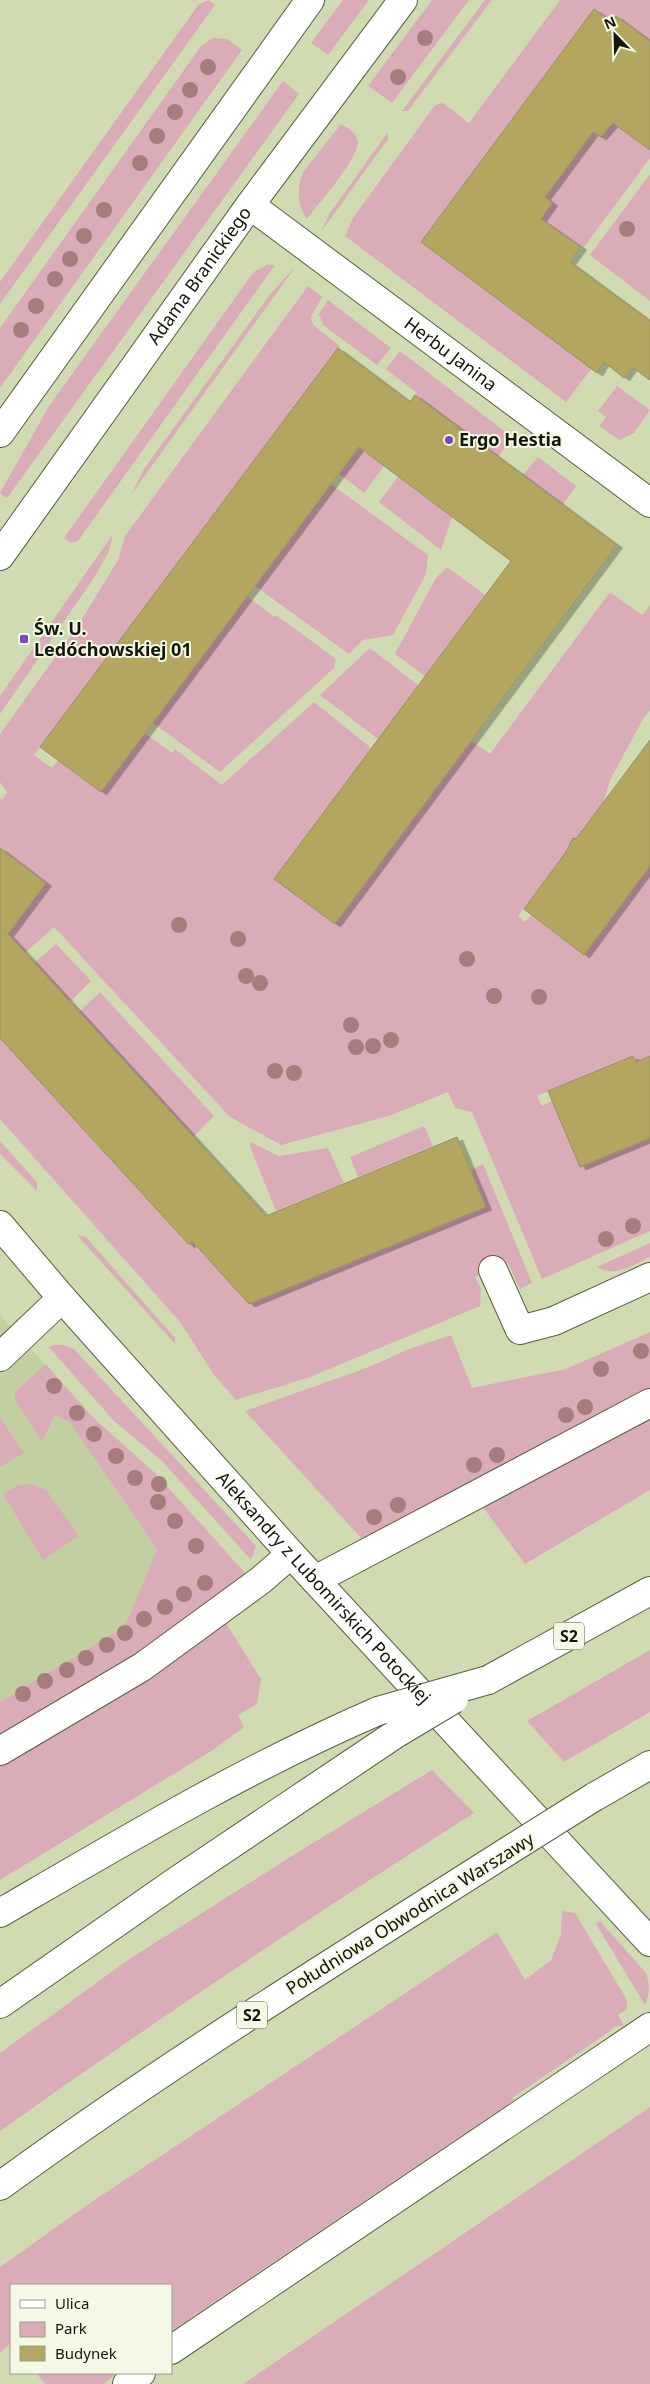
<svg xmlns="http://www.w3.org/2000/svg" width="650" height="2384" font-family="'Noto Sans',sans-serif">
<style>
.built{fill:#c2cfa0}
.green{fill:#daacb8}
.building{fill:#b3a761;stroke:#958f67;filter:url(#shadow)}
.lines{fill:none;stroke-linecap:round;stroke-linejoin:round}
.minor-casing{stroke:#57603c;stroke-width:30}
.major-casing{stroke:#57603c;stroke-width:30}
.highway-casing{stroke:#57603c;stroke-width:30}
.minor{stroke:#fff;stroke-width:28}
.major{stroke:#fff;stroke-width:28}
.highway{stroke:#fff;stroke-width:28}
.highway-bridge-casing{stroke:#57603c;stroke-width:30;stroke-linecap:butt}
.highway-bridge{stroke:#fff;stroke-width:28}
.tree{fill:#a77c7c}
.poi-dot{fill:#7a46be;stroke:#f3f9e4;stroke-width:2}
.labels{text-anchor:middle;stroke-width:4;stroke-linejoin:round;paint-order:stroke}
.shield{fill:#f3f9e4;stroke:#565a4a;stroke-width:1}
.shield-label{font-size:16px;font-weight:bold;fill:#131608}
.street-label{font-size:18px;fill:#131608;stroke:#f3f9e4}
.poi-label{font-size:18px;font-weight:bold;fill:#131608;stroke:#f3f9e4;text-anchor:start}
</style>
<defs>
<filter id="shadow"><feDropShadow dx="5.5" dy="3" stdDeviation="0" flood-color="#0004"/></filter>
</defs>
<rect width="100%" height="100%" fill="#d0dbb2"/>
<!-- built -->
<path class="built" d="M0 1315 236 1573 0 1714Z"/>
<!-- green -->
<path class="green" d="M208 0 215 5 0 304V282L199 4Z
M343 0H369L328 55 311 43Z
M432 0H469L392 103 368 86Z
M485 0H492L408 111H402Z
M560 0H650V41L617 16 612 22 594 9 421 242 591 369 566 402 345 236 353 218 435 105 443 103 469 123Z
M213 38 227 39 242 50 0 388V328L201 46Z
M283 81 299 94 7 498 0 493 49 406Z
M613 123 650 150V158L584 247H581L541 219 552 203 545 197 593 132 601 137Z
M341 124C347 128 356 132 358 140 361 156 318 204 307 219 296 204 297 189 303 172Z
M388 132V139L321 232 330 213Z
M650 174V301L590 255Z
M267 265H275L78 541 71 543 64 538 247 281 255 271Z
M296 266 131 495 144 469 271 293Z
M308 286 322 297 311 317 313 325 340 346 34 755 52 768 58 760 101 792 145 733 172 753 175 749 222 785 314 702 371 748 274 879 335 924 472 741 490 754 610 592 642 615 650 605V710L643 719 610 780 603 804 518 916 525 922 531 915 584 955 650 866V1056L636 1062 633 1056 537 1096 542 1106 552 1101 580 1167 650 1138V1231L542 1279 472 1112 455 1108 448 1092 389 1116 281 1145 230 1117 54 927 25 953 8 934 46 883 0 848V798L2 800 7 792 0 782V734L79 624 118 560 125 536Z
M328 300 391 348 377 365 323 325 319 314Z
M400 351 512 437 498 457 415 395 417 393 386 369Z
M617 386 650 410 634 433 619 440 599 426 606 417 598 411Z
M358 447 384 466 364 493 339 474Z
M538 457 576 486 563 504 523 475Z
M398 477 452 517 441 550 379 502Z
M331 484 428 555 426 574 393 635 363 640 349 654 255 586Z
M113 534 109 551 96 575 0 714V696Z
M447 567 485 595 425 676 395 654 436 578Z
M247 596 274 617 276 615 336 659 334 668 220 772 153 723Z
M370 648 418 685 378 739 320 695Z
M56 944 91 981 70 1002 34 963Z
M100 992 214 1116 193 1137 79 1012Z
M0 1038 188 1245 192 1241 249 1304 372 1253 471 1170 483 1164 532 1283 520 1289 508 1263 475 1277 481 1289 480 1306 310 1377 236 1400 214 1375 180 1322 0 1119Z
M424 1126 433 1146 358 1177 350 1157Z
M0 1141 37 1182V1191L0 1154Z
M253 1143 279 1156 328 1148 344 1183 276 1211 249 1144Z
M77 1235 86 1237 175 1338V1344Z
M650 1243V1257C633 1265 615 1278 597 1267Z
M650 1332V1389L362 1539 245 1411 369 1367 409 1349 451 1335 472 1388 566 1369Z
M54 1345H63L74 1349 256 1546 251 1560 162 1461 113 1420 49 1347Z
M46 1364 89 1414 155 1473 247 1575 154 1643 0 1738V1702L119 1630 128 1620 157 1549 69 1421 55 1415 42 1441 15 1400V1392Z
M650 1415V1490L525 1564 482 1506Z
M0 1417 24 1453 0 1467Z
M32 1484 46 1490 79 1536 43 1560 3 1494 18 1485Z
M224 1620 261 1679 257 1704 238 1715 244 1727 213 1750 0 1880V1764Z
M650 1650V1712L564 1762 527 1721Z
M432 1770 474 1813C313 1915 155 2021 0 2131V2053L128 1960 287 1859Z
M562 1911 575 1913 627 2000 626 2010 618 2015 624 2025 614 2027 612 2030 512 2098 514 2100 171 2331V2285H11V2343L0 2353V2267L90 2203 497 1932 525 1980 551 1960 561 1934Z
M600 1921 646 1973C650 1985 650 1993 645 2005L596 1924Z
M650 2107V2384H243Z
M36 2373H117L104 2384H45Z"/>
<!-- building -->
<path class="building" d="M594 9 612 22 616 16 650 41V150L613 123 601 137 593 132 545 197 552 203 541 219 581 247 570 262 650 321V380L632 367 624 378 604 362 597 373 421 242Z
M338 348 410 402 415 395 617 545 335 924 274 879 511 561 359 447 101 792 40 747Z
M650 740V866L584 955 524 909 566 852 573 838 576 839Z
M0 848 46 883 8 934 266 1216 457 1137 486 1207 249 1304 192 1241 189 1245 0 1038Z
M633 1056 636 1062 650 1056V1138L580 1167 548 1091Z"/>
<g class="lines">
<defs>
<g id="minor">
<path id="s1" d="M250 205 650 503"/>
<path id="s2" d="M0 1225 62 1298 291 1554 650 1942"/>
<path d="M493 1270 520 1330 554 1321 650 1277"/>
<path d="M0 1357 62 1298"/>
<path d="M315 1580 650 1403"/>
<path d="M0 1751 142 1667 261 1580 291 1554"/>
<path d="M171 2350 650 2027"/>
<path d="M127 2384 141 2373"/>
</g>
<g id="major">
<path d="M0 433 310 0"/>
<path id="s3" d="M0 556 250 205 403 0"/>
</g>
<path id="highway" d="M488 1680 650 1591
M594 1797 650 1765
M0 1913C124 1841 246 1768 378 1711
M0 2004 175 1882 397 1733
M0 2186C164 2066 337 1960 508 1851"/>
</defs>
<!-- minor casing -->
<use href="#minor" class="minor-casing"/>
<!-- major casing -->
<use href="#major" class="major-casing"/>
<!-- highway casing -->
<use href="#highway" class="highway-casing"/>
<!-- minor -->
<use href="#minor" class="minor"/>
<!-- major -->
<use href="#major" class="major"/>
<!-- highway -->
<use href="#highway" class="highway"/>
<defs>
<path id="highway-bridge" d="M378 1711 488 1680
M397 1733 454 1699
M508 1851 594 1797"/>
</defs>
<!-- highway-bridge casing -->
<use href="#highway-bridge" class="highway-bridge-casing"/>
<!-- highway-bridge -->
<use href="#highway-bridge" class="highway-bridge"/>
</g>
<!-- trees -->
<g class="tree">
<circle cx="425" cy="38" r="8"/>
<circle cx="208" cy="67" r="8"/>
<circle cx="398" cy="77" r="8"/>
<circle cx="190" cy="90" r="8"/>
<circle cx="175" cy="112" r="8"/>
<circle cx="157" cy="136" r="8"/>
<circle cx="140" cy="163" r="8"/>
<circle cx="104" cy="210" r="8"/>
<circle cx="627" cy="229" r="8"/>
<circle cx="84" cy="236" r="8"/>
<circle cx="70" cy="259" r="8"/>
<circle cx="55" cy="279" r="8"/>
<circle cx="36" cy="306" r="8"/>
<circle cx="21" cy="330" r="8"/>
<circle cx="179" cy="925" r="8"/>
<circle cx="238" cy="939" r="8"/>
<circle cx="467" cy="959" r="8"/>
<circle cx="246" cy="976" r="8"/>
<circle cx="260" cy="983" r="8"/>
<circle cx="494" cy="996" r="8"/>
<circle cx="539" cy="997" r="8"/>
<circle cx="351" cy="1025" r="8"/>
<circle cx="391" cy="1040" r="8"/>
<circle cx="373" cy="1046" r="8"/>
<circle cx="356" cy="1047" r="8"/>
<circle cx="275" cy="1071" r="8"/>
<circle cx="294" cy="1073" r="8"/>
<circle cx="633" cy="1226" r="8"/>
<circle cx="606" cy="1239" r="8"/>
<circle cx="641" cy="1351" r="8"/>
<circle cx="601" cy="1369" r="8"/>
<circle cx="54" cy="1386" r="8"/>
<circle cx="585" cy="1407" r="8"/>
<circle cx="77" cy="1413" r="8"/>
<circle cx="566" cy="1415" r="8"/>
<circle cx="94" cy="1434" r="8"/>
<circle cx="497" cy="1455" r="8"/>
<circle cx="116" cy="1456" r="8"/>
<circle cx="474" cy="1465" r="8"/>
<circle cx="135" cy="1478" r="8"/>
<circle cx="159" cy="1484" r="8"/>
<circle cx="158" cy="1502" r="8"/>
<circle cx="398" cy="1505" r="8"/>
<circle cx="374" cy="1517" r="8"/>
<circle cx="175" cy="1521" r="8"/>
<circle cx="196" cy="1546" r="8"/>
<circle cx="205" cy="1583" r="8"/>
<circle cx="184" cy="1594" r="8"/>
<circle cx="165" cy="1607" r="8"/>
<circle cx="144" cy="1619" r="8"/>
<circle cx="125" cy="1633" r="8"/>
<circle cx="107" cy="1645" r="8"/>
<circle cx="86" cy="1658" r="8"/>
<circle cx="67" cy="1670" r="8"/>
<circle cx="45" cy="1681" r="8"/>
<circle cx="23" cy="1694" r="8"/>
</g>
<!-- markers -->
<g class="poi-dot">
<circle cx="449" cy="440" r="5"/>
<rect x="19" y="634" width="10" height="10" rx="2.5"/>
</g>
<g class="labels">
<!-- shield labels -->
<g class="shield">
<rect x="554" y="1622.5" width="30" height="27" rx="4"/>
<rect x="237" y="2001.5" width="30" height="27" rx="4"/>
</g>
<g class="shield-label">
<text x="569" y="1642">S2</text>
<text x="252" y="2021">S2</text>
</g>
<!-- street labels -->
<g class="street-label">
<text dy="6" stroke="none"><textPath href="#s3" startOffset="344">Adama Branickiego</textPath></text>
<text dy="6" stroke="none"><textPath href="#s1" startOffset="250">Herbu Janina</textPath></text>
<text dy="6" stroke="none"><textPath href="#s2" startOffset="486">Aleksandry z Lubomirskich Potockiej</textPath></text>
<text transform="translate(410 1914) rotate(-32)" y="6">Południowa Obwodnica Warszawy</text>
</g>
<!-- poi labels -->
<g class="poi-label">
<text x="459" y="446">Ergo Hestia</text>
<text x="34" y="635">Św. U.<tspan x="34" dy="21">Ledóchowskiej 01</tspan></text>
</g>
</g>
<!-- legend -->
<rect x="10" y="2284" width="162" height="90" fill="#f3f9e4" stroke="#999e8c"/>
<rect x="20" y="2300" width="25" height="8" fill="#ffffff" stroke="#999e8c"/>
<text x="55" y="2309" font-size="15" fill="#131608">Ulica</text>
<rect x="20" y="2322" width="25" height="15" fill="#daacb8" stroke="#999e8c"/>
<text x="55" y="2334" font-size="15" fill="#131608">Park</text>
<rect x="20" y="2346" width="25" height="15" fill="#b3a761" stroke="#999e8c"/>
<text x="55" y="2359" font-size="15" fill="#131608">Budynek</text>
<!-- north arrow -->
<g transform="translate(615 35) rotate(337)" stroke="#f3f9e4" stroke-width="4" paint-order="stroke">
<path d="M0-4L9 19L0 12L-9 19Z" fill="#131608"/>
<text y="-8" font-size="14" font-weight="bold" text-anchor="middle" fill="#131608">N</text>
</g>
</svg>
